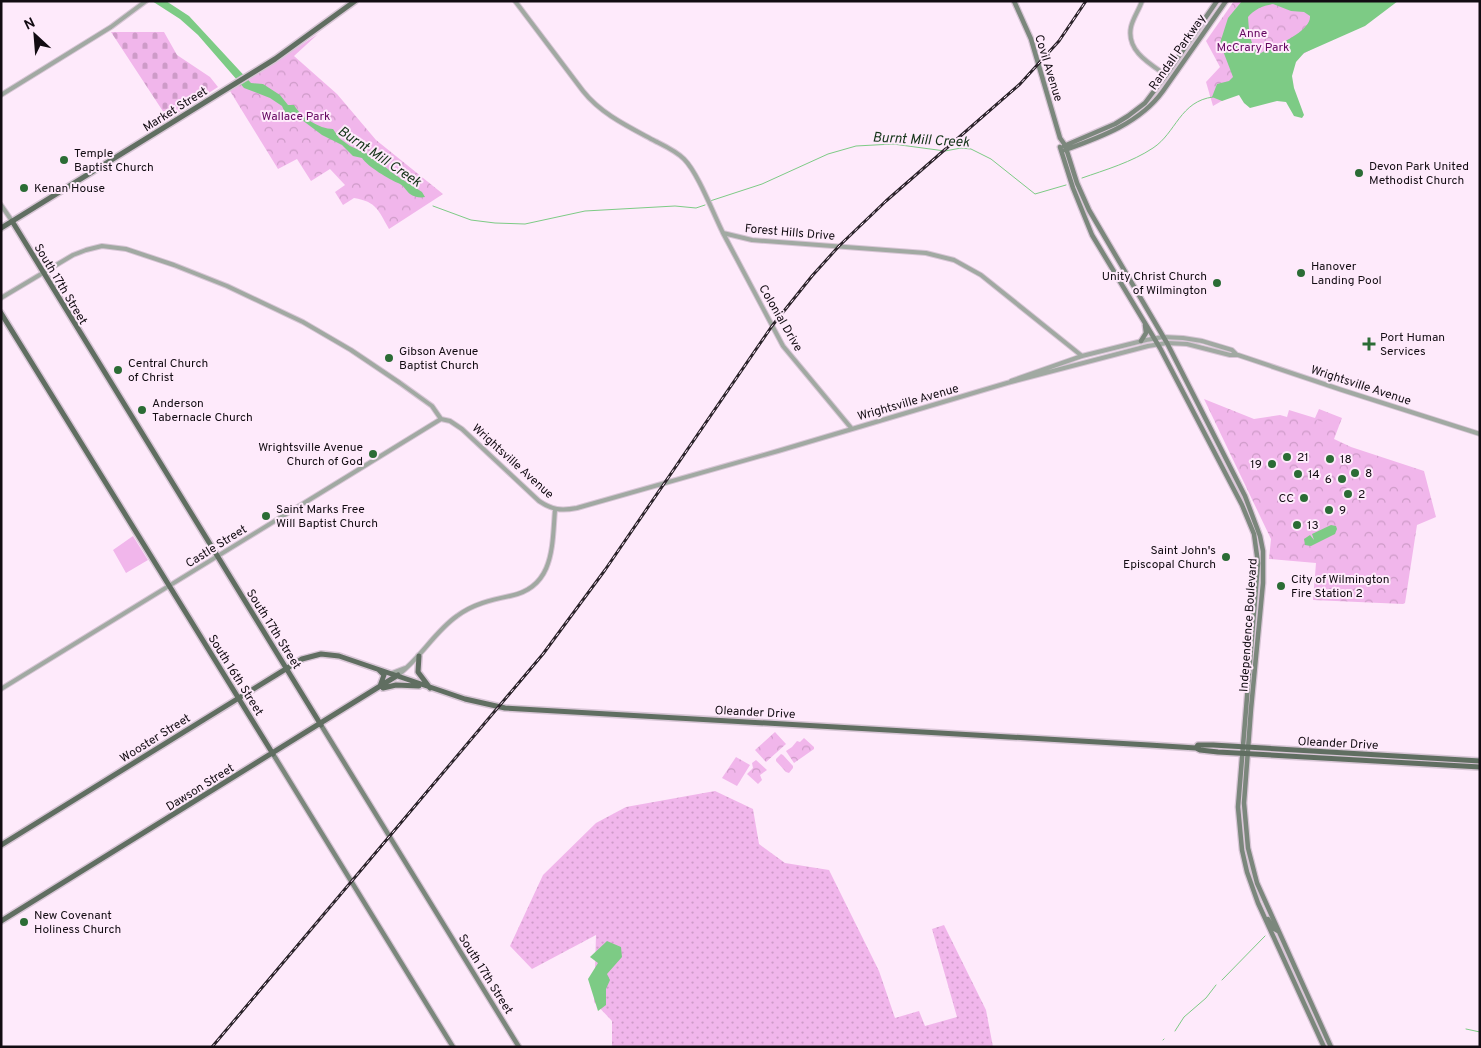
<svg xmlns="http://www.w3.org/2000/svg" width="1481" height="1048" font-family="Overpass,sans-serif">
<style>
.grass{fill:url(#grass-dots)}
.cemetery{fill:url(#cemetery-stones)}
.park{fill:url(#park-crowns)}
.garden{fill:#f1b6eb}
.water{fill:#7dcb85;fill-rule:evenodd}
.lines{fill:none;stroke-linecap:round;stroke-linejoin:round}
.stream{stroke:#7dcb85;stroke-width:1}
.tertiary-casing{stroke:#d8c6d6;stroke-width:6}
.secondary-casing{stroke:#d8c6d6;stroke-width:7}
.primary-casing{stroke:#d8c6d6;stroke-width:8}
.tertiary{stroke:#a1a9a2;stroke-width:4}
.secondary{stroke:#7b877c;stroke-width:4.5}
.primary{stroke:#606e61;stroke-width:5}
.rail-casing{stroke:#2c242b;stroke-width:3}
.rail{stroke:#feeafb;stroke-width:1;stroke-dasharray:4;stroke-linecap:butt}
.poi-dot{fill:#2b6c35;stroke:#feeafb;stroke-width:2}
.labels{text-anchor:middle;stroke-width:4;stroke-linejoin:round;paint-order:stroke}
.park-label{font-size:12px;fill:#63055f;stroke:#feeafb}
.street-label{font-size:12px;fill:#120c12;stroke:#feeafb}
.poi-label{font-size:12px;fill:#120c12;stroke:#feeafb;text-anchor:start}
.water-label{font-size:14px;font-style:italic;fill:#143418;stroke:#feeafb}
</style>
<defs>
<pattern id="grass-dots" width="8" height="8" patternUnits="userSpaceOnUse" patternTransform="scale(1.25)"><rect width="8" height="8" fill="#f1b6eb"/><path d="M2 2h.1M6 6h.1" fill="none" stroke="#ce9bc8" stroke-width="1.8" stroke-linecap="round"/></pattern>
<pattern id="cemetery-stones" width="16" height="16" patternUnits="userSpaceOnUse" patternTransform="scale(1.25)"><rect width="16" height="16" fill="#f1b6eb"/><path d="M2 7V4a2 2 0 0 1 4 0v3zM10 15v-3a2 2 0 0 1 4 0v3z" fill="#ce9bc8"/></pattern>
<pattern id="park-crowns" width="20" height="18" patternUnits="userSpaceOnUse" patternTransform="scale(1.25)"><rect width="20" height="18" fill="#f1b6eb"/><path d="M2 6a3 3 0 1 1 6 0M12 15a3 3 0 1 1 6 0" fill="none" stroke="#ce9bc8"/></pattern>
</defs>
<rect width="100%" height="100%" fill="#feeafb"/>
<!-- grass -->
<path class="grass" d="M715 791 753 809 759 844 785 863 829 870 879 971 895 1018 919 1011 925 1026 957 1017 932 929 944 925 986 1010 993 1047H612V1021L594 1002 596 935 532 969 510 946 543 875 596 823 626 807Z"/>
<!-- cemetery -->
<path class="cemetery" d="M111 32H164L177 55 210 77 218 87 168 119Z"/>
<!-- park -->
<path class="park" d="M1234 1H1395L1213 106 1206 82 1220 67 1206 41Z
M318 34 294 56 337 94 376 140 443 194 389 229C378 210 377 202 354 198L343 205 335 192 345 185 330 169 311 181 297 159 278 169 230 91Z
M1204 399 1254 419 1280 415 1287 417 1289 410 1315 418 1319 409 1342 418 1334 439 1351 447 1424 471 1436 517 1417 525 1405 603 1403 604 1313 600 1316 563 1269 559 1271 539Z
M775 732 786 744 766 762 755 750Z
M804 738 814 747V749L794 763 786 751 792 747 797 741 800 742Z
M781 754 783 755 793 766V768L789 773 786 772 776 761V759Z
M736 757 750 765 737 786 722 778Z
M756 760 767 770 760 775 762 780 758 784 747 774 753 768 752 763Z"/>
<!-- garden -->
<path class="garden" d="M1320 411 1332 415 1330 422 1318 418Z
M1317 420 1330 424 1328 430 1315 427Z
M133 536 148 560 126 573 113 550Z"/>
<!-- water -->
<path class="water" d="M152 1H166L189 16 251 83 263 84 280 95 288 105H294C301 117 319 129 333 129L339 138 350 146 370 155 394 174 422 192 425 197C420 198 414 197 410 194 406 191 404 185 398 183 389 179 368 167 362 158L353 156 342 145 322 135 298 117 286 115 282 106 270 98 244 88 198 35 180 19Z
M1242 1H1398L1365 26 1304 53 1296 62 1292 76 1294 88 1304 115 1302 118 1294 116 1286 102 1277 101 1250 108 1244 103 1239 95 1222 101 1212 97 1217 84 1229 81 1233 77 1220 43 1228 18ZM1273 4 1291 11 1304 12 1310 16C1311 32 1274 46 1261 53 1249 47 1249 29 1248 17 1253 10 1264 5 1273 4Z
M1331 525 1336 526 1337 529 1335 534 1311 546 1305 545 1304 539 1310 535 1314 540 1312 534Z
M607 941 621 947 622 957 607 974 610 980 606 989V1005L598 1011 588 979 598 963 590 957Z"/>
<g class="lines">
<!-- stream -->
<path class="stream" d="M1082 178C1105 170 1132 162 1153 148 1176 133 1180 101 1213 97
M710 201 762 184 828 154 856 146 893 144 945 151 961 148 971 149 991 159 1035 194 1066 185
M433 206 471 220 495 223 525 224 585 211 675 206 696 208 705 205
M1222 980 1265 936
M1466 1029 1480 1032
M1175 1031 1184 1017 1206 998 1216 985
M1163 1040 1164 1039"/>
<defs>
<path id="tertiary" d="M515 1 583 91C601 114 629 127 655 141 665 146 676 151 684 159 698 173 713 213 723 233L752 240 926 253 954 260 981 275 1082 356
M1142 1C1139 10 1133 18 1131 27 1126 51 1150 64 1166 75
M1 95 111 27 146 1
M1 205 12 221
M723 233 783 346 852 429
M1 298 73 255 86 250 102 246 126 249 174 265 227 286 303 322 351 350 400 383 432 406 441 419
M1011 381 1082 356 1146 340 1163 337 1183 338 1202 341 1232 350 1236 354
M441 419 450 421 462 429 539 501C552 510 561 511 577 508L778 451 1007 383 1148 346 1167 343 1187 344 1230 355H1238L1342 390 1480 434
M392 673 405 668
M398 675C421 658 434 632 457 616 473 604 491 600 510 596 555 587 552 545 555 510
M1 689 441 419"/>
<path id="secondary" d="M1014 1 1031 39 1060 138 1065 145
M1065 145 1077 183 1089 210 1167 343 1245 496 1260 536 1263 551V583L1251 709 1244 803 1248 848 1257 883 1331 1047
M1064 146 1115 124 1128 116 1145 103 1166 75 1217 1
M1060 147 1073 188 1092 235 1160 348 1242 505 1254 534 1258 563 1238 807 1242 850 1247 872 1258 903 1324 1047
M1065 150C1101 137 1140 123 1163 91L1226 1
M1141 341 1146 333 1145 325
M321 725 519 1047
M273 754 453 1047
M1268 919 1273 928 1278 931"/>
<path id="primary" d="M12 221 321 725
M1 228 275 59 355 1
M1 313 273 754
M419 656 418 672 430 688
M379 670 384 675 380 686
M383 688 396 685 419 686
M1196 748 1198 745H1213L1480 761
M1 845 302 659 321 654 339 656 465 699 505 708 1149 745 1196 748 1200 750 1218 752 1480 767
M1 921 398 675"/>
</defs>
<!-- tertiary casing -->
<use href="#tertiary" class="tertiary-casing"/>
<!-- secondary casing -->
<use href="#secondary" class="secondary-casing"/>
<!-- primary casing -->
<use href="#primary" class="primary-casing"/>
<!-- tertiary -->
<use href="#tertiary" class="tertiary"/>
<!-- secondary -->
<use href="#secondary" class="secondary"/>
<!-- primary -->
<use href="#primary" class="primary"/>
<defs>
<path id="rail" d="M212 1047 543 654 605 570 772 326 812 276 839 246 886 201 1020 84 1059 41 1086 1"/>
</defs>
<!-- rail casing -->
<use href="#rail" class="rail-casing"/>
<!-- rail -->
<use href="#rail" class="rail"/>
</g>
<!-- markers -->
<g class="poi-dot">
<circle cx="64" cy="160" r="5"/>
<circle cx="1359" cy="173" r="5"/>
<circle cx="24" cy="188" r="5"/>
<circle cx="1301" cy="273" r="5"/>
<circle cx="1217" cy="283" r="5"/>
<path d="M1366.5 336.5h5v5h5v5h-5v5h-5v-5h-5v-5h5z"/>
<circle cx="389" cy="358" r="5"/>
<circle cx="118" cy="370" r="5"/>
<circle cx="142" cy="410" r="5"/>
<circle cx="373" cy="454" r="5"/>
<circle cx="1287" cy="457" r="5"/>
<circle cx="1330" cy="459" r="5"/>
<circle cx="1272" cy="464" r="5"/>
<circle cx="1355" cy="473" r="5"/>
<circle cx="1298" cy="474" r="5"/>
<circle cx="1342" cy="479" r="5"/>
<circle cx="1348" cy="494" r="5"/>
<circle cx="1304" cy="498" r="5"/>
<circle cx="1329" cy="510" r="5"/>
<circle cx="266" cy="516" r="5"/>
<circle cx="1297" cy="525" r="5"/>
<circle cx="1226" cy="557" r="5"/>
<circle cx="1281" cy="586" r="5"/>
<circle cx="24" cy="922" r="5"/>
</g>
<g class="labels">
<!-- park labels -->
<g class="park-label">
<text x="1253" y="37">Anne<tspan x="1253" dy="14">McCrary Park</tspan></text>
<text x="296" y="120">Wallace Park</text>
</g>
<!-- street labels -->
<g class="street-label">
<text transform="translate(1177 52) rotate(-55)" y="4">Randall Parkway</text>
<text transform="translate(1049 68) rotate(73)" y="4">Covil Avenue</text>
<text transform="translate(175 109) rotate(-32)" y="4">Market Street</text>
<text transform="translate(790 232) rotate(5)" y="4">Forest Hills Drive</text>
<text transform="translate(61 284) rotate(59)" y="4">South 17th Street</text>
<text transform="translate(781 318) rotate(60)" y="4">Colonial Drive</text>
<text transform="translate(1361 385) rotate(18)" y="4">Wrightsville Avenue</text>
<text transform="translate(908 402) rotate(-16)" y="4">Wrightsville Avenue</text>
<text transform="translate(513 461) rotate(42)" y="4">Wrightsville Avenue</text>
<text transform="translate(216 546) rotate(-32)" y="4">Castle Street</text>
<text transform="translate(1248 625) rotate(-86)" y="4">Independence Boulevard</text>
<text transform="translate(274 629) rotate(58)" y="4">South 17th Street</text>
<text transform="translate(236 675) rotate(58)" y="4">South 16th Street</text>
<text transform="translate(755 712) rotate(3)" y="4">Oleander Drive</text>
<text transform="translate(155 738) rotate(-32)" y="4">Wooster Street</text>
<text transform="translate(1338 743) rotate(3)" y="4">Oleander Drive</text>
<text transform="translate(200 787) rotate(-32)" y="4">Dawson Street</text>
<text transform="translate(486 974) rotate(58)" y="4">South 17th Street</text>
</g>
<!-- poi labels -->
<g class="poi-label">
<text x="74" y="157">Temple<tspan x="74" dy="14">Baptist Church</tspan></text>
<text x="1369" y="170">Devon Park United<tspan x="1369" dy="14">Methodist Church</tspan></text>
<text x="34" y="192">Kenan House</text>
<text x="1311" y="270">Hanover<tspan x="1311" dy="14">Landing Pool</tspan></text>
<text x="1207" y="280" text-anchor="end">Unity Christ Church<tspan x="1207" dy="14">of Wilmington</tspan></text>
<text x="1380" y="341">Port Human<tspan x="1380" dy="14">Services</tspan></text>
<text x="399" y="355">Gibson Avenue<tspan x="399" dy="14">Baptist Church</tspan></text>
<text x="128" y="367">Central Church<tspan x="128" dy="14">of Christ</tspan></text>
<text x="152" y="407">Anderson<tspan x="152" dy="14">Tabernacle Church</tspan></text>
<text x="363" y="451" text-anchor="end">Wrightsville Avenue<tspan x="363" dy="14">Church of God</tspan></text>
<text x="1297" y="461">21</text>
<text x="1340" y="463">18</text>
<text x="1262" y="468" text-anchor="end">19</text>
<text x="1365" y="477">8</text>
<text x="1308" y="478">14</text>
<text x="1332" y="483" text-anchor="end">6</text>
<text x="1358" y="498">2</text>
<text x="1294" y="502" text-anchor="end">CC</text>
<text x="276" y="513">Saint Marks Free<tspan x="276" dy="14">Will Baptist Church</tspan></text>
<text x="1339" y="514">9</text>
<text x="1307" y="529">13</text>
<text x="1216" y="554" text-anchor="end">Saint John's<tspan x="1216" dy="14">Episcopal Church</tspan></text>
<text x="1291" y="583">City of Wilmington<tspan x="1291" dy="14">Fire Station 2</tspan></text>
<text x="34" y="919">New Covenant<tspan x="34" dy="14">Holiness Church</tspan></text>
</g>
<!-- water labels -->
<g class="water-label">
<text transform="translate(921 139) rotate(3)" y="5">Burnt Mill Creek</text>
<text transform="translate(380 156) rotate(34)" y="5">Burnt Mill Creek</text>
</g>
</g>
<!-- border -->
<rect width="1481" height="1048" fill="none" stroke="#120c12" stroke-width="5"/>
<!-- north arrow -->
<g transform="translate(35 35) rotate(334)" stroke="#feeafb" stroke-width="4" paint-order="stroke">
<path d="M0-4L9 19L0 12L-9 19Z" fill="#120c12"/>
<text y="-8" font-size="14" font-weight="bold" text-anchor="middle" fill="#120c12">N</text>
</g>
</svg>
